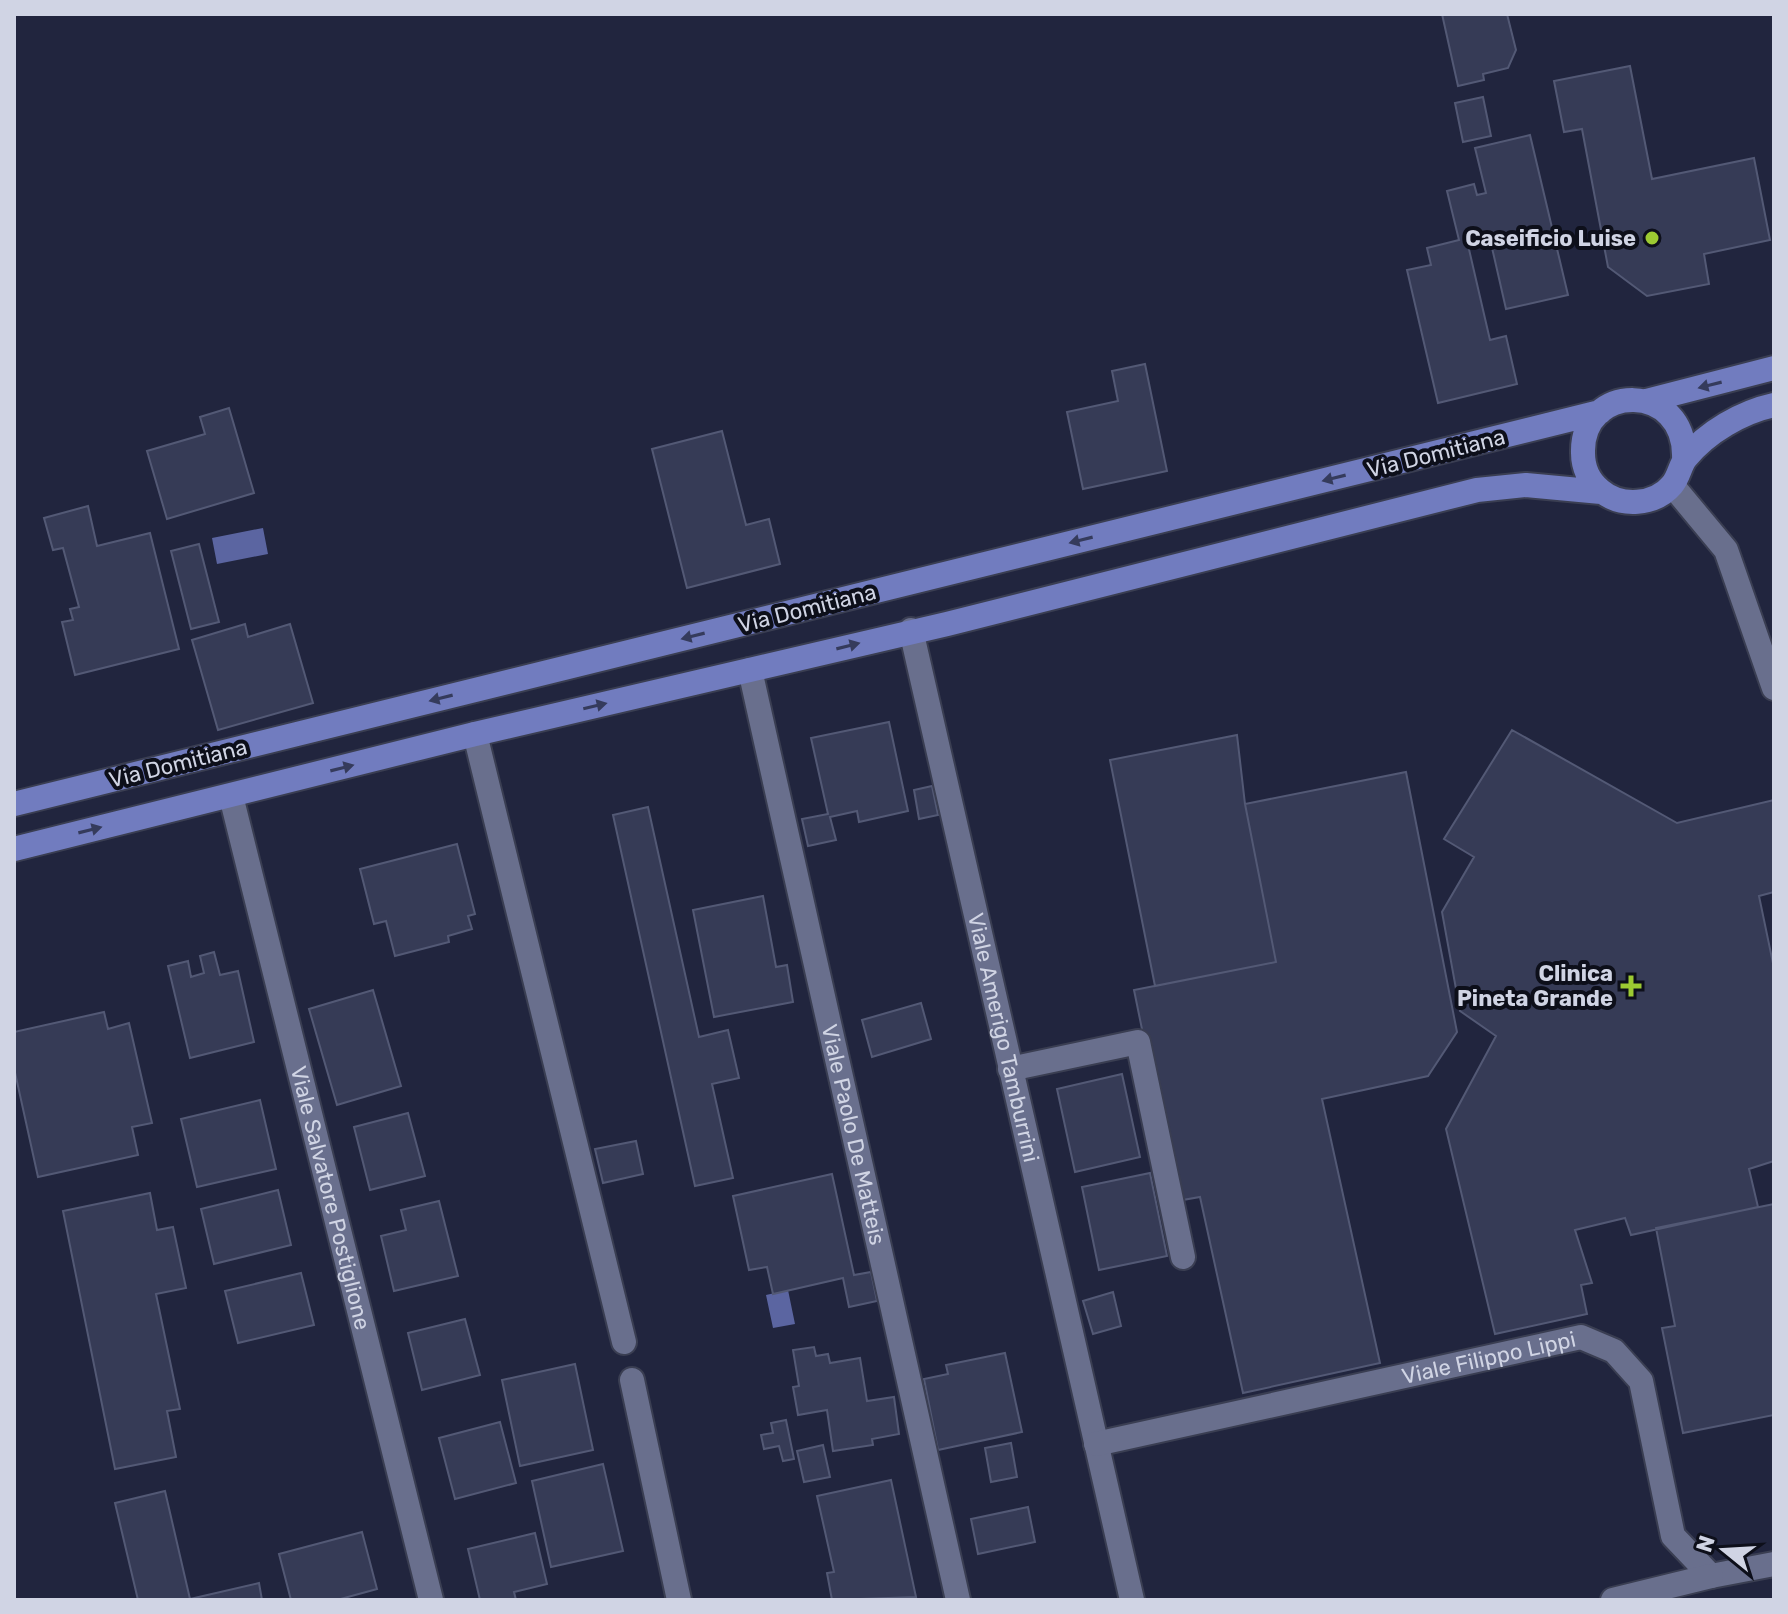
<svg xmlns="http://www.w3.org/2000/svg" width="1788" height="1614" font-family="Rubik,sans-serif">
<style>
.water{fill:#5b65a1}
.building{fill:#363b56;stroke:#535975;stroke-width:2}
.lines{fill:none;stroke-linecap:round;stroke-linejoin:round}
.minor-casing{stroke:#3a3e52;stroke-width:28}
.major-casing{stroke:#3a3e52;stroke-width:28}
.minor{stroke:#696f8d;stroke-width:24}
.major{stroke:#717cbf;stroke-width:24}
.oneway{fill:#353b5c}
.poi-dot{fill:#9cca32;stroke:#0d0f1a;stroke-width:3}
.labels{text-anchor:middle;stroke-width:8;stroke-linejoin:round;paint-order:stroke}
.poi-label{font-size:22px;font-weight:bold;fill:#d0d4e4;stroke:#0d0f1a;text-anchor:end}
.street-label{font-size:22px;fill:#d0d4e4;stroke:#0d0f1a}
</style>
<rect width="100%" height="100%" fill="#21253e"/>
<!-- water -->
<path class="water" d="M263 528 268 554 217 564 212 538Z
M788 1290 795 1324 773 1328 766 1295Z"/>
<!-- building -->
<path class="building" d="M1442 14H1507L1516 50 1508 68 1483 74 1484 80 1458 86Z
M1630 66 1652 179 1754 158 1770 240 1704 254 1709 284 1647 296 1608 267 1582 129 1564 132 1554 81Z
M1483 97 1491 136 1463 142 1455 103Z
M1530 135 1568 295 1506 309 1490 239 1468 245 1490 340 1506 336 1517 384 1438 403 1407 270 1431 265 1427 248 1459 240 1447 191 1474 184 1477 195 1486 193 1475 148Z
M1145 364 1167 471 1083 489 1067 412 1118 401 1112 371Z
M229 408 254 493 167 519 147 451 205 434 200 417Z
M722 431 746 525 769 519 780 564 687 588 652 449Z
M88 506 97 546 150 533 179 649 75 675 62 622 73 620 70 609 79 607 63 548 53 550 44 518Z
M199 544 219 622 191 629 171 551Z
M245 624 248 637 290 624 313 703 218 730 192 640Z
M889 722 908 811 859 822 857 811 830 817 836 840 808 846 802 819 828 814 811 738Z
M1512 730 1677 823 1774 800V892L1759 896 1774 968V1161L1749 1169 1758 1207 1631 1235 1625 1218 1575 1230 1592 1283 1581 1285 1587 1314 1495 1334 1446 1129 1496 1036 1460 1011 1442 912 1474 857 1444 839Z
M1237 735 1245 804 1276 962 1155 986 1110 760Z
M1406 772 1457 1032 1428 1076 1322 1099 1380 1363 1243 1393 1200 1197 1177 1201 1134 990 1276 962 1245 804Z
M932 786 938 815 919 819 914 790Z
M648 807 699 1037 728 1030 739 1078 712 1084 733 1178 695 1186 613 815Z
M457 844 475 914 468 916 472 929 448 936 449 942 395 956 386 921 374 924 360 869Z
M763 896 776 967 787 965 793 1002 714 1017 693 910Z
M214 952 220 975 238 971 254 1042 190 1058 168 966 188 961 191 977 204 973 200 956Z
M373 990 401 1086 337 1105 309 1009Z
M921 1003 931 1039 872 1057 862 1020Z
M104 1012 108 1029 129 1023 152 1123 132 1127 138 1155 38 1177 14 1068V1032Z
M1122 1074 1140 1157 1075 1172 1057 1089Z
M260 1100 276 1169 197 1187 181 1119Z
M408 1113 425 1176 370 1190 354 1127Z
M636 1141 643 1174 603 1183 595 1149Z
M1150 1173 1167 1256 1099 1270 1082 1187Z
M832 1174 854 1275 871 1272 877 1301 849 1307 843 1278 773 1294 767 1267 749 1270 733 1196Z
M278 1190 291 1245 214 1264 201 1209Z
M150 1193 157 1230 173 1227 186 1288 156 1294 180 1409 167 1411 176 1457 115 1469 63 1211Z
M439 1201 458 1276 394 1291 381 1236 406 1230 401 1210Z
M1774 1204V1415L1683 1433 1662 1328 1675 1326 1656 1228Z
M301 1273 314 1325 238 1343 225 1291Z
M1113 1292 1121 1326 1093 1334 1083 1301Z
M465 1319 480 1375 422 1390 408 1333Z
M814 1347 816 1356 828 1354 830 1363 860 1358 867 1401 894 1397 899 1434 872 1439 873 1445 833 1451 827 1410 798 1415 793 1387 799 1386 793 1350Z
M1005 1353 1022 1432 938 1450 924 1379 948 1374 946 1365Z
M575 1364 593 1450 520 1466 502 1380Z
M786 1420 794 1459 783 1461 779 1446 764 1449 761 1435 773 1433 771 1423Z
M500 1422 516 1483 455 1499 439 1438Z
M1011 1443 1017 1477 991 1482 985 1448Z
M823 1445 830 1477 804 1482 797 1451Z
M603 1464 623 1551 551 1567 532 1481Z
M891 1480 916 1597 832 1600 827 1573 834 1572 817 1496Z
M165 1491 190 1599 259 1583 262 1600H138L115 1503Z
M1028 1507 1035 1542 978 1554 971 1519Z
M362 1532 377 1589 337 1600H291L279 1554Z
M535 1533 547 1584 514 1592 516 1600H480L468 1549Z"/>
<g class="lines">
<defs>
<g id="minor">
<path d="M1672 485 1726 550 1774 688"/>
<path id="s1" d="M911 630 1132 1600"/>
<path id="s2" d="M750 670 958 1600"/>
<path d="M475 734 624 1342"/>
<path id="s3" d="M231 796 431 1600"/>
<path d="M1010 1069 1138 1042 1183 1257"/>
<path d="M632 1380 679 1600"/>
<path id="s4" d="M1096 1444 1581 1337 1614 1351 1641 1381 1673 1536 1711 1576 1774 1564"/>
<path d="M1613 1600 1711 1576"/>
</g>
<path id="major" d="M1646 401 1774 368
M1684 459C1687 381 1581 382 1583 453 1583 467 1589 481 1600 490 1621 508 1655 505 1672 485 1679 477 1680 465 1686 458 1707 432 1742 412 1774 405
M14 804 1600 412
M14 849 475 734 947 624 1477 490 1526 485 1601 492"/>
</defs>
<!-- minor casing -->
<use href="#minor" class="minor-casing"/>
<!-- major casing -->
<use href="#major" class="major-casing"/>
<!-- minor -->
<use href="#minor" class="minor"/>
<!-- major -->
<use href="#major" class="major"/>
</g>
<!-- one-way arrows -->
<defs><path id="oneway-solid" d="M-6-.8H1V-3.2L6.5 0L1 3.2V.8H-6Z" transform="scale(2)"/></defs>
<g class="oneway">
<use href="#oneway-solid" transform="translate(1710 385) rotate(166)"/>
<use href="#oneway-solid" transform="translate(1334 478) rotate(166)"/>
<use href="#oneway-solid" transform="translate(1081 540) rotate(166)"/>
<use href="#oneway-solid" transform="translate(693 636) rotate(166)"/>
<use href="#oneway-solid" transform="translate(848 646) rotate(-14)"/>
<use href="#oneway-solid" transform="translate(441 698) rotate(166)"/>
<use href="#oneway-solid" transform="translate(595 706) rotate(-13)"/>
<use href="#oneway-solid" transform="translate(342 768) rotate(-14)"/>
<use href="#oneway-solid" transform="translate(90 830) rotate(-14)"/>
</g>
<!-- markers -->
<g class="poi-dot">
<circle cx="1652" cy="238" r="8"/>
<path d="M1627 974h8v8h8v8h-8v8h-8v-8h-8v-8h8z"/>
</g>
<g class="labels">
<!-- poi labels -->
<g class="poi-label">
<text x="1636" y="246">Caseificio Luise</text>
<text x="1613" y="981">Clinica<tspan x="1613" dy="25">Pineta Grande</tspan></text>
</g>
<!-- street labels -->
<g class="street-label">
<text transform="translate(1436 453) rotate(-14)" y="8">Via Domitiana</text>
<text transform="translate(807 608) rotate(-14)" y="8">Via Domitiana</text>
<text transform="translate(178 763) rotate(-14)" y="8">Via Domitiana</text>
<text dy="8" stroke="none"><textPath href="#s1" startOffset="418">Viale Amerigo Tamburrini</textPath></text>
<text dy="8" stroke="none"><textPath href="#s2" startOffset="476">Viale Paolo De Matteis</textPath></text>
<text dy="8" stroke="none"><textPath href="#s3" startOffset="414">Viale Salvatore Postiglione</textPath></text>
<text dy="8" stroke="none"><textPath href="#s4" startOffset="402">Viale Filippo Lippi</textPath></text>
</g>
</g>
<!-- border -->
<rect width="1788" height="1614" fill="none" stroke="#d0d4e4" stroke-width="32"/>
<!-- north arrow -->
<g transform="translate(1724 1550) rotate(288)" stroke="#0d0f1a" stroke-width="6" paint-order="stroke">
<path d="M0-6L14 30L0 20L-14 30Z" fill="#d0d4e4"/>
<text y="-12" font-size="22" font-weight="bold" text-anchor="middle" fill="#d0d4e4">N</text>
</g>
</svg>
